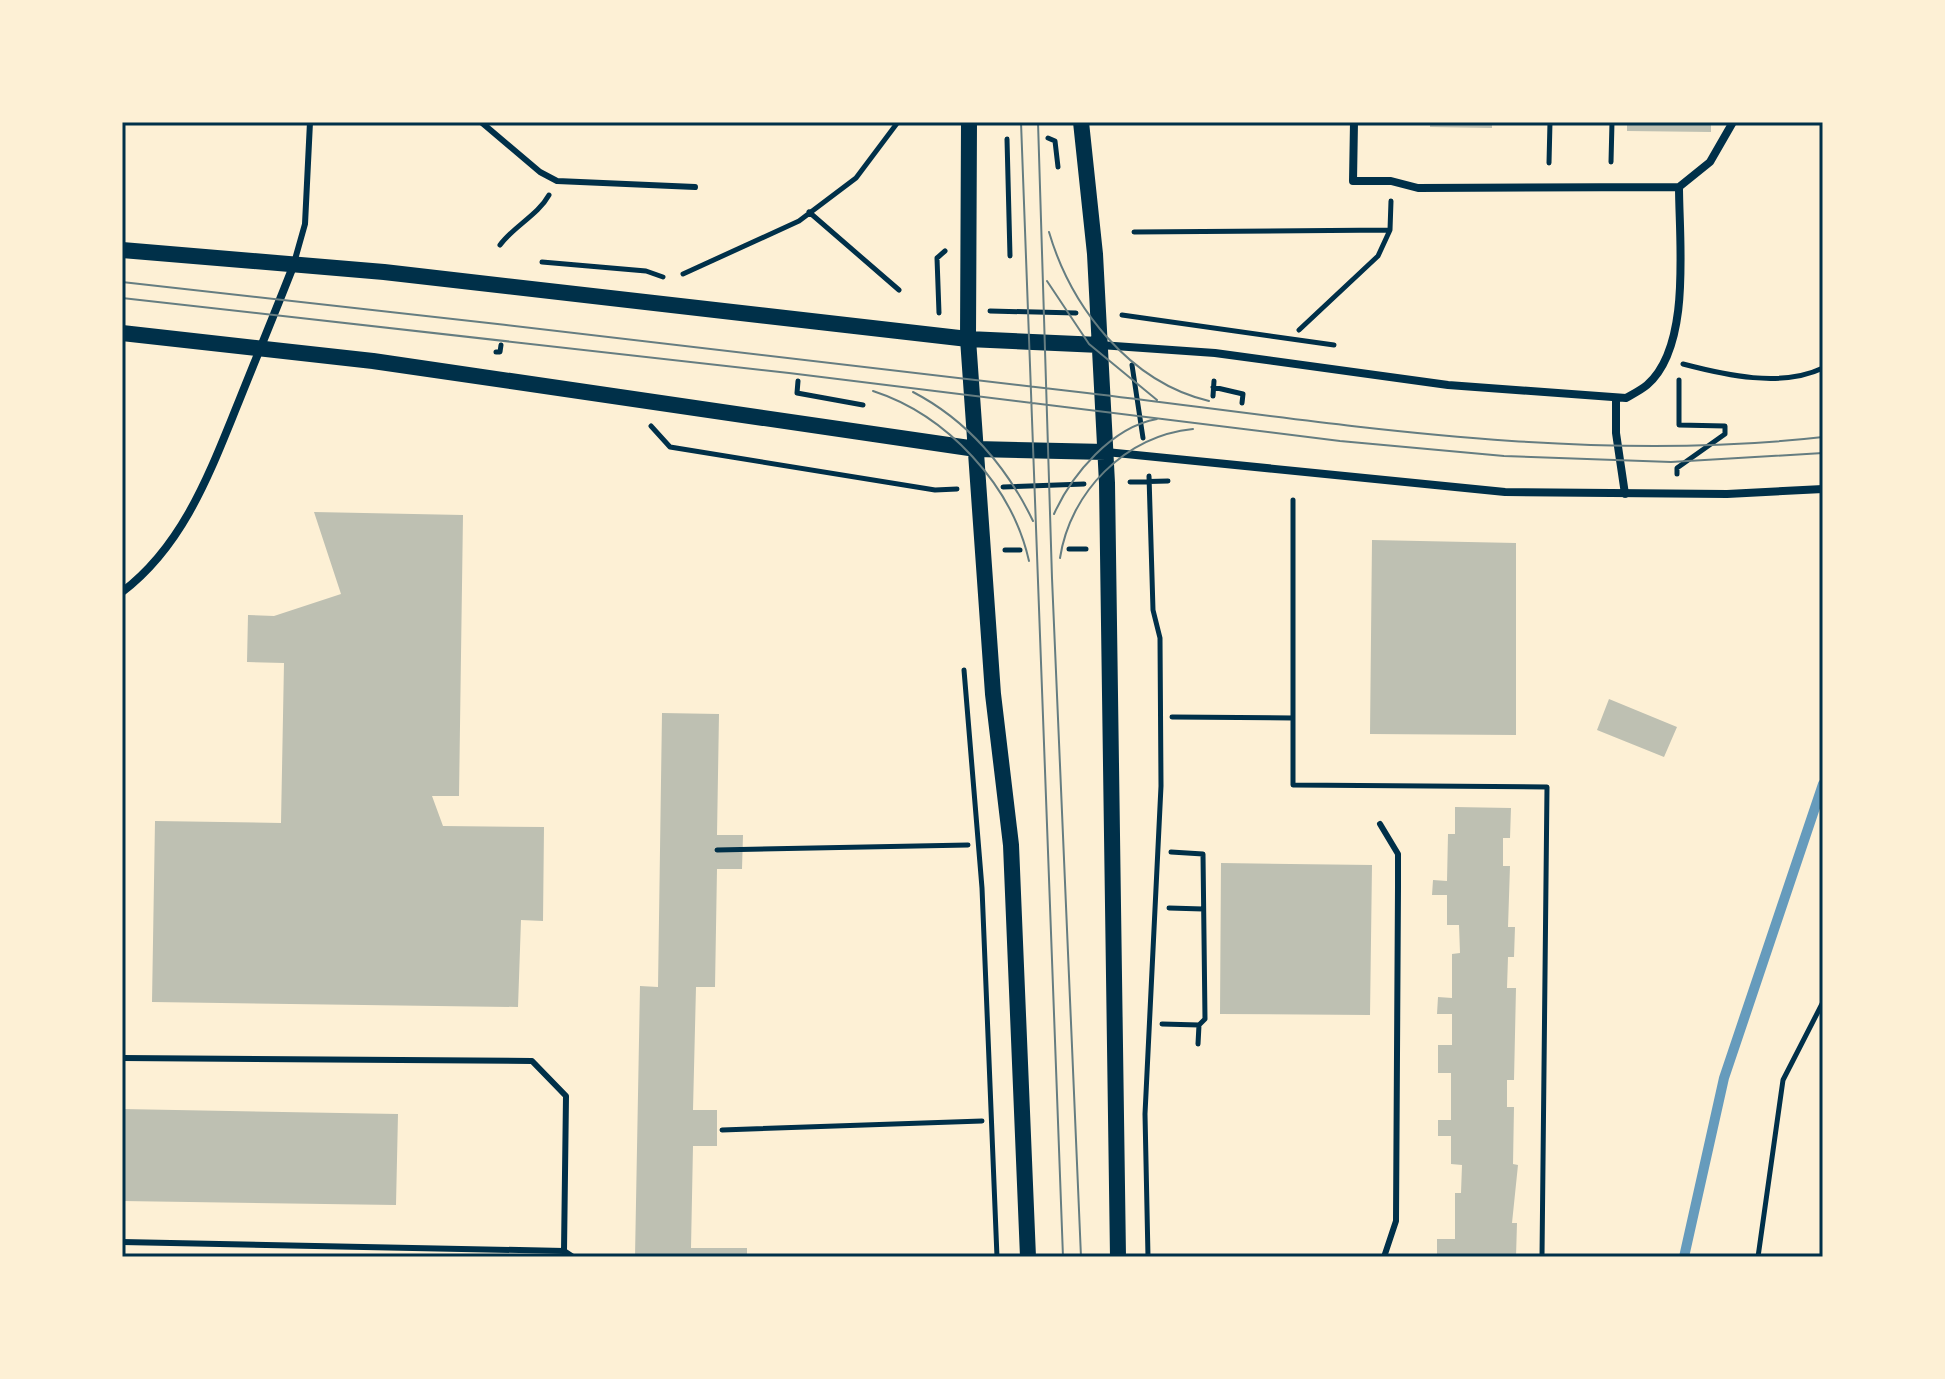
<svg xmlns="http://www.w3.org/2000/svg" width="1945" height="1379" font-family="Merriweather,serif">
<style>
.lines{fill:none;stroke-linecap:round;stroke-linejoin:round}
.stream{stroke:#669bbc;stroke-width:10}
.building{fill:#bec0b2}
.path{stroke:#003049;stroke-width:5}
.service{stroke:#003049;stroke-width:6}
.minor{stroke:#003049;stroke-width:8}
.secondary{stroke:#003049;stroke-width:16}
.tram{stroke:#657d81;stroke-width:2}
.neatline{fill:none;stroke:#003049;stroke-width:3}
</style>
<rect width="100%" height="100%" fill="#fdf0d5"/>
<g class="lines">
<!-- stream -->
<path class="stream" d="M1684 1257 1724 1078 1823 784"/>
</g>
<!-- building -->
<path class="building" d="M1430 122H1492V128L1430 127Z
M1627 122H1711V132L1627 131Z
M314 512 463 515 459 796H432L443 826 544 827 543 921 521 920 518 1007 152 1002 155 821 281 823 284 663 247 662 248 615 274 616 341 594Z
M1372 540 1516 543V735L1370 734Z
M1609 699 1677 727 1664 757 1597 730Z
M662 713 719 714 717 835H743L742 869H717L715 987H696L693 1110H717V1146H693L691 1248H747V1257H635L640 986 658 987Z
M1455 807 1511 808 1510 838H1503V866H1510L1508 927H1515L1514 957H1508L1507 988H1516L1514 1080H1507V1107H1514L1513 1164 1518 1165 1512 1223H1517L1516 1257 1437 1255V1239H1455V1193H1461L1462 1165 1451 1164V1136H1438V1120H1451V1073H1438V1045H1452V1014H1437L1438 997 1452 998V954L1460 953 1459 925H1447V895H1432L1433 880 1447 881 1448 834H1455Z
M1221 863 1372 865 1370 1015 1220 1014Z
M122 1109 398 1114 396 1205 122 1201Z"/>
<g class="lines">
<!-- path -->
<path class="path" d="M1048 138 1055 141 1058 167
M1007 139 1010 256
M1611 162 1612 122
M1549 163 1550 122
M809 212 899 290
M1134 232 1390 230
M500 245C514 226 538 215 549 195
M542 262 646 271 663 277
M683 274 799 221 856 178 898 122
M990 311 1076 313
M939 313 937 258 945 251
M1122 315 1334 345
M1299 330 1378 256 1390 230 1391 201
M496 352H500L501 345
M1683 364C1725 375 1781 388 1823 368
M1132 365 1143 438
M798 381 797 393 863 405
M1213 387 1243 394 1242 403
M1213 396 1214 381
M651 426 670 447 935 490 957 489
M1677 474V468L1725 434V426L1679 425V380
M1130 482 1168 481
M1003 487 1084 484
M1293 500V785L1547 787 1542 1257
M1069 549H1086
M1005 550H1020
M964 670 982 888 997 1257
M1172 717 1293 718
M717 850 968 845
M1171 852 1203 854 1205 1019 1199 1025
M1169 908 1203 909
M1162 1024 1199 1025 1198 1044
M722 1130 982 1121
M1148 1257 1145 1114 1161 786 1160 638 1153 610 1149 476
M1758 1257 1783 1080 1823 1002"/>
<!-- service -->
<path class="service" d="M481 122 540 172 557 181 695 187
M294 263 305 224 310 122
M1380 824 1398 854V887L1396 1221 1384 1257
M122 1058 532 1061 566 1096 564 1251
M122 1242 564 1251 573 1257"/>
<!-- minor -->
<path class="minor" d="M1354 122 1353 181H1391L1418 188 1679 187 1710 162 1733 122
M1100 345 1215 353 1448 385 1626 398C1633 394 1641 390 1647 385 1692 346 1679 241 1679 187
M1616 399V433L1625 494
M1106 452 1505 492 1727 494 1823 489
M122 592C184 545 210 472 239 401 257 356 276 310 294 264"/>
<!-- secondary -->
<path class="secondary" d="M969 122 968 339 993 694 1011 845 1028 1257
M1081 122 1095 254 1107 483 1118 1257
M122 250 384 272 968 339 1100 345
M122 333 373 361 976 449 1106 452"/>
<!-- tram -->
<path class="tram" d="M1021 122 1063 1257
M1038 122 1052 578 1081 1257
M1049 232C1071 307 1129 382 1209 401
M1047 281 1089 344 1157 400
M122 282C444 317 765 355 1087 393 1329 422 1578 465 1823 437
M122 298 789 373 1340 441 1504 456 1671 462 1823 453
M873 391C947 415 1012 485 1029 561
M913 392C967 420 1007 467 1033 521
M1054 514C1072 474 1112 427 1157 419
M1060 558C1070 492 1125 436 1193 429"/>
</g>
<!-- border -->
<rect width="1945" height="1379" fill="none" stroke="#fdf0d5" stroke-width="248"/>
<rect x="124" y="124" width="1697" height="1131" class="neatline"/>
</svg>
